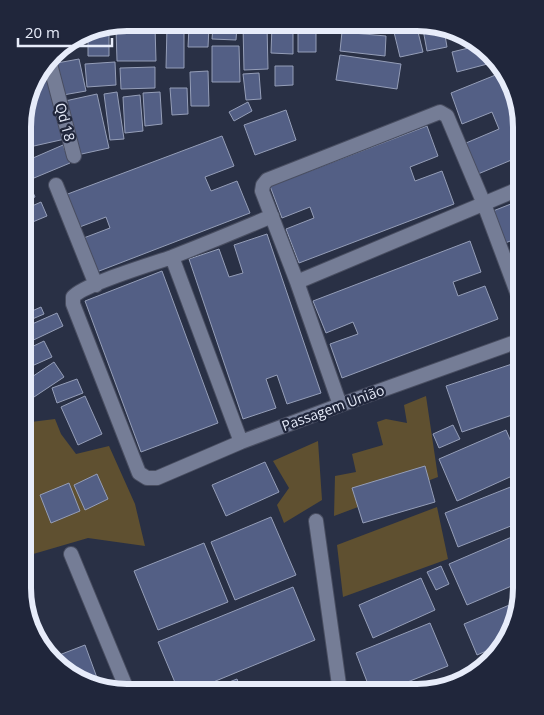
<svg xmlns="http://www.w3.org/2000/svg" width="544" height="715" font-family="'Open Sans',sans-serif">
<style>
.green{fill:#5f5030}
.building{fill:#535f85;stroke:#959eb8}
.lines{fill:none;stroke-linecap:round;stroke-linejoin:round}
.minor-casing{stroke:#494e61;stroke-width:16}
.minor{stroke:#757d96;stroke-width:14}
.labels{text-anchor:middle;stroke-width:4.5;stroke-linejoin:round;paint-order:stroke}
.street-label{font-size:14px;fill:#e7ecfa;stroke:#20263b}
.rim{fill:none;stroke:#e7ecfa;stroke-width:6}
</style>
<rect width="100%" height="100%" fill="#293045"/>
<!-- green -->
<path class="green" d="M426 396 438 477 334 516 335 476 356 472 352 454 383 445 377 422 386 419 407 423 404 405Z
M55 419 61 434 76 454 109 446 135 504 145 546 88 538 23 557V423Z
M318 441 322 500 284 523 277 505 289 488 273 461Z
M437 507 448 559 343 597 337 545Z"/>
<!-- building -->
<path class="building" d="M430 23 444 29 447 47 427 51 422 24Z
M410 24H416L423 52 400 57 393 28Z
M293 25V54L271 53 272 26Z
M298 25H316V52H298Z
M213 26H237L236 40 212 39Z
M243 26H267L268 69 244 70Z
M155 27 156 61H117L116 28Z
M167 27H184V68H166Z
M189 27H209L208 47H188Z
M94 28H109V56H88V31Z
M342 32 386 36 385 56 340 51Z
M80 36 81 42 65 45Z
M481 45 495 62 457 72 452 52Z
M212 46H239L240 82H212Z
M340 55 401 64 397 89 336 80Z
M79 59 86 91 63 95 57 63Z
M115 62 116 85 87 87 85 64Z
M275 66H293V85L275 86Z
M155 67V88L121 89 120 68Z
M208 71 209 106H191L190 72Z
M503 72 511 81 516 104 511 105 517 119 519 118 521 127V156L478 174 466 143 499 129 492 112 462 124 451 93Z
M259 73 261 99 246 100 243 74Z
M49 74 65 139 25 148 23 114 36 78Z
M170 88H187L188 114 172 115Z
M117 92 124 139 110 140 104 94Z
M160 92 162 124 145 126 143 93Z
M97 94 109 148 77 155 65 101Z
M140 95 143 131 125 133 123 97Z
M248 102 252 111 234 121 229 112Z
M286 110 296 140 255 155 244 125Z
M427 126 438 156 410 167 415 181 442 171 454 204 299 263 286 229 314 218 310 207 282 218 270 186Z
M222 136 234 166 205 177 211 191 237 181 250 213 94 273 81 239 110 228 106 217 77 228 65 195Z
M63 145 70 163 34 178 26 161Z
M23 170 35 197 23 202Z
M521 200V237L505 243 493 211Z
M41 202 47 216 23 226V210Z
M267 234 321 393 287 404 277 375 266 379 276 408 243 419 189 259 219 249 229 277 243 273 234 245Z
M470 241 481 272 453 282 458 296 485 286 498 319 342 378 330 344 358 334 353 322 326 333 313 301Z
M521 250V287L509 255Z
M162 271 218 423 141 452 85 301Z
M27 287 31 298 23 301V288Z
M41 307 44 314 23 323V315Z
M57 313 63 326 23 345V328Z
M44 341 52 357 23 370V351Z
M521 361V412L462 432 446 386Z
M54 362 64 377 31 399 23 386V383Z
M77 379 83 393 57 403 52 388Z
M85 396 102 434 78 445 61 407Z
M453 425 460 439 439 448 433 434Z
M506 430 521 465V472L457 501 439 459Z
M265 462 279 492 226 516 212 485Z
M425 466 435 502 363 523 352 488Z
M97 474 108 499 85 510 74 485Z
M69 483 80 511 51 523 40 495Z
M513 486 521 508V522L458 547 445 513Z
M271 517 296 575 235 600 211 542Z
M521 533V582L467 605 449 564Z
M204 543 228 602 158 630 134 571Z
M441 566 449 584 436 590 427 572Z
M421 578 435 610 373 638 359 605Z
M293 587 315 640 189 692H179L158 642Z
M519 601 505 643 477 655 464 624Z
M430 623 448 666 382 692H371L356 653Z
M85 645 100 686H99L69 675 54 657Z
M473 670 474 672 463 682 417 692H409Z
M237 679 242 692H203Z"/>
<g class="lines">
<defs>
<path id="minor" d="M49 60 74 156
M56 185 96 285
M272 216C239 230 205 244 172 257 152 264 84 284 73 297V304L139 473 147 478H157L241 442 340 405 521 340
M172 257 241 442
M297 282 521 188
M340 405 297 282 262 191 263 185 267 180 440 112 447 116 484 204 521 303
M316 521 340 692
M71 554 128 692"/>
</defs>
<!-- minor casing -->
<use href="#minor" class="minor-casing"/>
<!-- minor -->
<use href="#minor" class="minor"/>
</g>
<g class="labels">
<!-- street labels -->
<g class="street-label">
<text transform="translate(65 122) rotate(75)" y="5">Qd 18</text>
<text transform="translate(333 408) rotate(-20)" y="5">Passagem União</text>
</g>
</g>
<!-- crop -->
<path d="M0 0H544V715H0ZM127 31H417A96 96 0 0 1 513 127V588A96 96 0 0 1 417 684H127A96 96 0 0 1 31 588V127A96 96 0 0 1 127 31Z" fill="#20263b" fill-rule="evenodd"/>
<path class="rim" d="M127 31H417A96 96 0 0 1 513 127V588A96 96 0 0 1 417 684H127A96 96 0 0 1 31 588V127A96 96 0 0 1 127 31Z"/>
<!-- scale -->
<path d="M18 38v8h94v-8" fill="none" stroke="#e7ecfa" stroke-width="2.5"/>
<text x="25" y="38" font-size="15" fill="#e7ecfa" stroke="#20263b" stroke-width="4" paint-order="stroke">20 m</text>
</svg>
